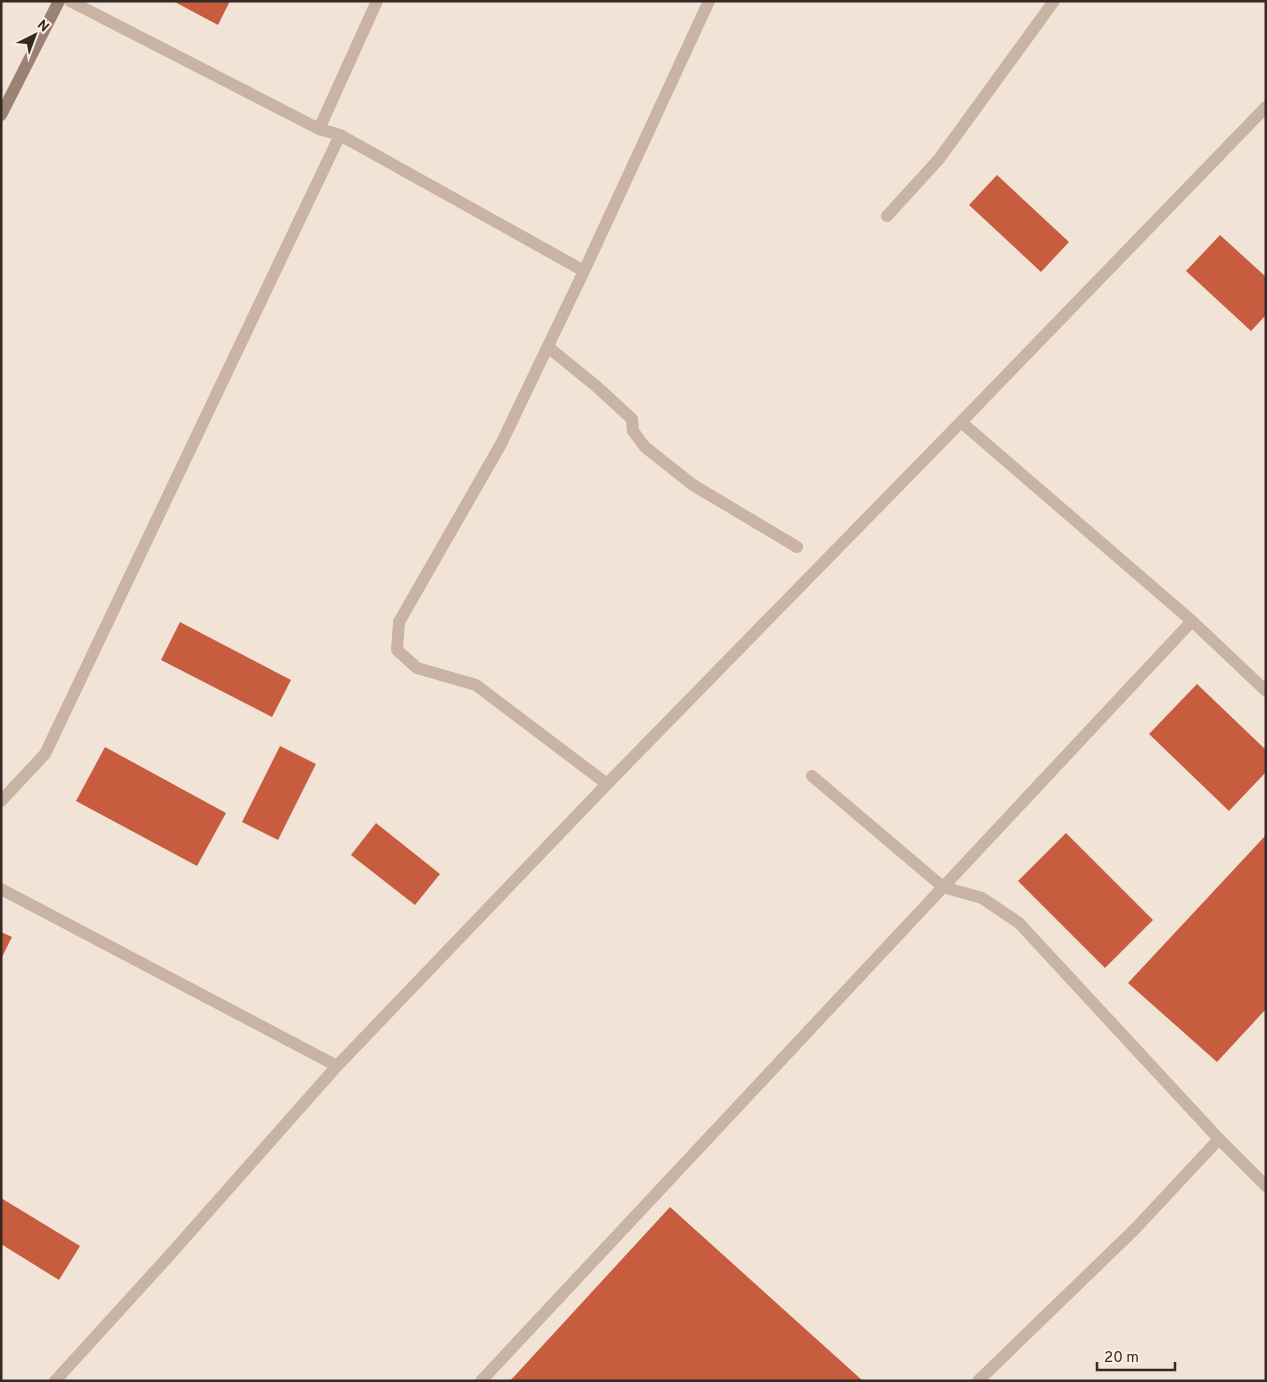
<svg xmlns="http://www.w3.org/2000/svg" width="1267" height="1382" font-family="Overpass,sans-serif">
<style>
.building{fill:#c75c3f}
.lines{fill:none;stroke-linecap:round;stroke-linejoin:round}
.street{stroke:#c9b3a3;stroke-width:12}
.secondary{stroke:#9c8275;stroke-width:12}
</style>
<rect width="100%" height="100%" fill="#f1e4d7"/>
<!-- building -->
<path class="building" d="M173 1H230L218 25Z
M997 175 1069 242 1041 272 969 205Z
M1220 235 1266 277V315L1251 331 1186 271Z
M180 622 291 680 272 717 161 660Z
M1197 684 1266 750V772L1229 811 1149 734Z
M280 746 316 764 278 840 242 822Z
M105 747 226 813 197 866 76 801Z
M376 823 440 874 415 905 351 855Z
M1066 833 1153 920 1105 968 1018 881Z
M1266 835V1009L1217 1062 1128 983Z
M1 932 12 937 1 959Z
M1 1198 80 1246 59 1280 1 1244Z
M670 1207 863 1381H510Z"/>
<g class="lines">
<!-- street -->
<path class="street" d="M70 1 319 129 340 135 584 271
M319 129 377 1
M887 216 939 159 1054 1
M548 347 596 386 632 419 633 431 645 447 693 485 797 547
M961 422 1192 621 1266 691
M812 776 943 887 982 898 1019 923 1219 1139 1266 1186
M607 784 476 685 417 668 397 650 399 622 501 444 584 271 709 1
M1 801 45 754 340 135
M1 889 337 1066
M55 1381 168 1257 337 1066 607 784 961 422 1266 107
M481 1381 1192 621
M978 1381 1135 1229 1219 1139"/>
<!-- secondary -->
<path class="secondary" d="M1 115 59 1"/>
</g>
<!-- border -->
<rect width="1267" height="1382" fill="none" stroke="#342925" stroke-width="5"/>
<!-- north arrow -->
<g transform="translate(35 35) rotate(42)" stroke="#f9eee3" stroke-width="4" paint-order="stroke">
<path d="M0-4L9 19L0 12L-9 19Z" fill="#342925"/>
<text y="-8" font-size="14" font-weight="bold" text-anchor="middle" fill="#342925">N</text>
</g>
<!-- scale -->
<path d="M1097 1362v8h78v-8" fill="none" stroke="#342925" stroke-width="2.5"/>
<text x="1104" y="1362" font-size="15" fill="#342925" stroke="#f9eee3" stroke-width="4" paint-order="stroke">20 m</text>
</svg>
